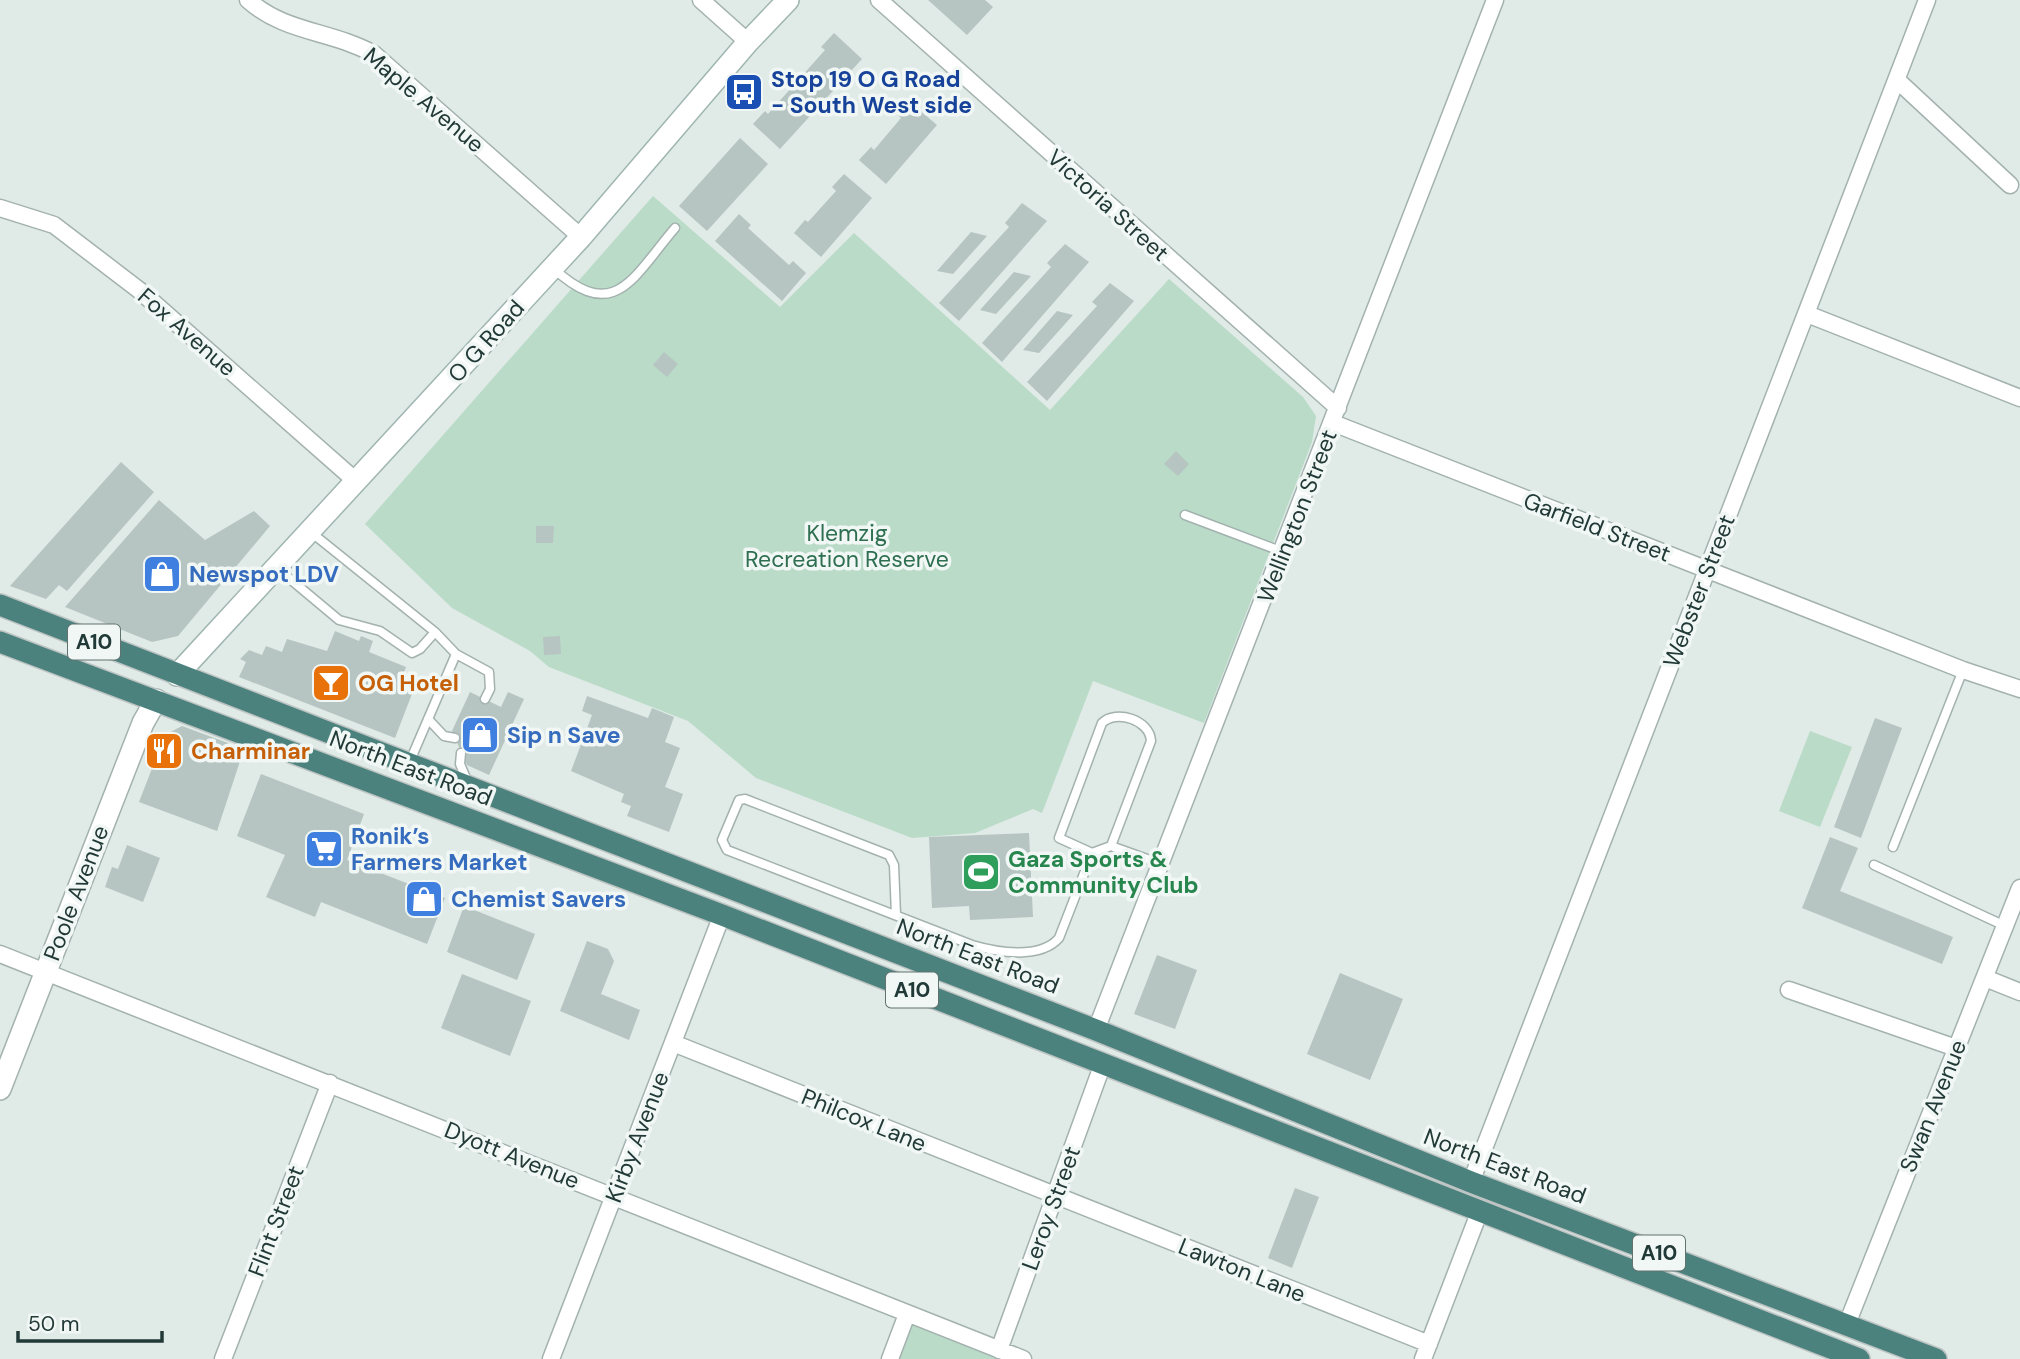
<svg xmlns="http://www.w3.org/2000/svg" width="2020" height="1359" font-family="'DM Sans',sans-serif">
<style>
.park{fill:#badbc8}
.building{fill:#b6c5c1}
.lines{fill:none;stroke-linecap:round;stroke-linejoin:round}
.service-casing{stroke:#a3b2af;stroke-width:11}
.minor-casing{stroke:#a3b2af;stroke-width:19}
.tertiary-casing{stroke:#a3b2af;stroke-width:24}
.secondary-casing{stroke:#a0b6b1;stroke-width:24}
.trunk-casing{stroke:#bdc4c3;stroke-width:24}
.service{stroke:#fff;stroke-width:8}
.minor{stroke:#fff;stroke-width:16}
.tertiary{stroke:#fff;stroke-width:21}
.secondary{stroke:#fff;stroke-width:21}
.trunk{stroke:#4b827d;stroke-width:21}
.labels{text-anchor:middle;stroke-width:7;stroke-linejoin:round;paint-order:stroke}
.shield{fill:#f1f7f5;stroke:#607370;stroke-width:2}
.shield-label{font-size:21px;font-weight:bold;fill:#223a37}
.transit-label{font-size:23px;font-weight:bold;fill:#164399;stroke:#f1f7f5;text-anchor:start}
.street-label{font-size:23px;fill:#223a37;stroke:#f1f7f5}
.park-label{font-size:23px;fill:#2e6f51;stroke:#f1f7f5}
.shop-label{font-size:23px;font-weight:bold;fill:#366cbe;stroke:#f1f7f5;text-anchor:start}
.food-label{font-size:23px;font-weight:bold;fill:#c56008;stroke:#f1f7f5;text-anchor:start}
.leisure-label{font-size:23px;font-weight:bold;fill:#27864d;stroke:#f1f7f5;text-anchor:start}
</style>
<rect width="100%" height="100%" fill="#e0eae7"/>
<!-- park -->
<path class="park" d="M653 196 780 307 854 233 1050 410 1169 279 1303 397 1316 416 1312 442 1204 723 1093 681 1042 813 1033 809 975 833 912 838 756 778 688 721 549 667 530 651 452 608 365 524Z
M1810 731 1852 747 1820 827 1779 811Z
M907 1314 1021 1359H890Z"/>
<!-- building -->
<path class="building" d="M928 0H985L993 7 967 35Z
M834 33 862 59 780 149 753 124 765 111 768 114 825 50 821 47Z
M909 101 937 125 886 184 859 160 871 147 874 150 901 118 898 115Z
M740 138 768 164 707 231 679 206Z
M844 174 872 198 821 257 794 233 805 220 808 222 836 191 832 187Z
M1022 203 1047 221 959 321 939 303 1009 227 1005 223Z
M739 214 751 225 748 228 789 265 793 261 806 273 782 301 715 241Z
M971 232 987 236 953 274 937 271Z
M1065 244 1089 262 1002 362 982 343 1051 267 1047 263Z
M1014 272 1031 276 996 314 980 310Z
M1110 283 1134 301 1047 401 1027 382 1097 306 1092 302Z
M1057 311 1073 315 1039 353 1023 350Z
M664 352 678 364 667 377 653 365Z
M1176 451 1189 464 1178 476 1164 464Z
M121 462 154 492 67 591 59 585 46 599 10 586Z
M159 500 205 540 254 511 270 526 178 636 152 642 65 607Z
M536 526H554L553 543H536Z
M335 631 359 641 361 636 373 641 369 652 406 667 401 680 415 686 395 738 239 677 246 662 240 659 249 650 262 655 266 646 282 652 287 639 327 651Z
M560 636 561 654 544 655 543 637Z
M470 692 501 707 508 692 524 699 489 775 467 765 452 731Z
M587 696 648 718 652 708 674 717 665 742 680 748 665 787 683 794 669 832 627 816 631 806 621 802 624 794 571 771 592 715 582 711Z
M1875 718 1902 728 1861 838 1834 827Z
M182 726 244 749 217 831 139 802 165 735Z
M261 774 364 814 347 860 445 898 427 944 321 902 315 917 266 897 285 855 237 836Z
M1029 833 1033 917 970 920 969 906 932 908 929 837Z
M1830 837 1858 848 1840 891 1953 937 1942 964 1802 908Z
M127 845 160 858 143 902 105 887 112 867 118 869Z
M464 906 535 934 517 980 447 952Z
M587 941 608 949 614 961 601 994 640 1010 629 1040 560 1011Z
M1157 955 1197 970 1175 1029 1134 1014Z
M1340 973 1403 999 1370 1080 1307 1054Z
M462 974 531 1001 510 1056 441 1028Z
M1295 1188 1319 1197 1292 1268 1268 1258Z"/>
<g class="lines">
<defs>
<path id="service" d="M553 268C615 325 633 277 675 228
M1185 515 1283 552
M312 533 435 632 456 654 410 761
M278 569 339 620 380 631 412 653 420 649 435 632
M456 654 489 672 490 689 485 699
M428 719 444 736 455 738
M461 753 460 764 468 783
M1111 846 1151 741C1150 720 1116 709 1102 723L1059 838 1092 853 1111 846 1161 864
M1893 847 1963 670
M1874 865 2005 926
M896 915 894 865 889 855 745 799 739 800 722 840 727 850 972 945C996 952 1040 960 1059 938L1092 853"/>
<path id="minor" d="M248 0C285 33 330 30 374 54L581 237
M701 0 748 42
M879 0 1338 408
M1897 80 2010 185
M0 208 54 225 139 290 357 482
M1807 314 2020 398
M1333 423 1963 670 2020 689
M0 954 1023 1359
M1985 978 2020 992
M1789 990 1956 1048
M1096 1030 1495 0
M673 1043 1429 1344
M1471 1182 1927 0
M1847 1324 2020 888
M999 1350 1102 1066
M223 1359 330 1083
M551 1359 722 915
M890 1359 907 1314
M1423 1359 1479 1213"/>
<path id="tertiary" d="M0 1089 143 723 156 700"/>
<path id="secondary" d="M177 675 581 237 748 42 788 0"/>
<path id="trunk" d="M0 605 1096 1030 1471 1182 1936 1359
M0 642 722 915 1859 1359"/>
</defs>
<!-- service casing -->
<use href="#service" class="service-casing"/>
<!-- minor casing -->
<use href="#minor" class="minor-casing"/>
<!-- tertiary casing -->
<use href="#tertiary" class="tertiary-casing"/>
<!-- secondary casing -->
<use href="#secondary" class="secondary-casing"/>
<!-- trunk casing -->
<use href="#trunk" class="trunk-casing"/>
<!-- service -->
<use href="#service" class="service"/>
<!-- minor -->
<use href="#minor" class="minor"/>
<!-- tertiary -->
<use href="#tertiary" class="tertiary"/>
<!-- secondary -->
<use href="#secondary" class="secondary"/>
<!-- trunk -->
<use href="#trunk" class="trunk"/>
</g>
<!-- icons -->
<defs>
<symbol id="bus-square" viewBox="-11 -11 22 22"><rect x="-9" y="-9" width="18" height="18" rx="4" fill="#1a4fb4" stroke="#f1f7f5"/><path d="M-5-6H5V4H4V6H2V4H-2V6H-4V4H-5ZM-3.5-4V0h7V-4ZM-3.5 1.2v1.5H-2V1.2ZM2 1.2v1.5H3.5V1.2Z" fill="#fff"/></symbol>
<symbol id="shop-square" viewBox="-11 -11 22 22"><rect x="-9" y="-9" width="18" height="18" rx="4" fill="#3f7fe0" stroke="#f1f7f5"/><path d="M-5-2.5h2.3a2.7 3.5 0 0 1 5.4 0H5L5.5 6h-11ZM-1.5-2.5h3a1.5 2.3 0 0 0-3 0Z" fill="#fff"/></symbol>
<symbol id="bar-square" viewBox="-11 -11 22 22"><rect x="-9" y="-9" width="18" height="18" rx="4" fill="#e8710a" stroke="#f1f7f5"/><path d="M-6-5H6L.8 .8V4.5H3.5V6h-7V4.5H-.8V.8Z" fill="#fff"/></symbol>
<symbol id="restaurant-square" viewBox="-11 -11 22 22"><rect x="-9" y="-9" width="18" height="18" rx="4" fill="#e8710a" stroke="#f1f7f5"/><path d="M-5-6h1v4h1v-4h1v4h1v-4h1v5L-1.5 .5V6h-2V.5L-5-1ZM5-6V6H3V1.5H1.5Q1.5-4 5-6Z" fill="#fff"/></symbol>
<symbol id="supermarket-square" viewBox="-11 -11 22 22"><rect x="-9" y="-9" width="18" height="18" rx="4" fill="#3f7fe0" stroke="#f1f7f5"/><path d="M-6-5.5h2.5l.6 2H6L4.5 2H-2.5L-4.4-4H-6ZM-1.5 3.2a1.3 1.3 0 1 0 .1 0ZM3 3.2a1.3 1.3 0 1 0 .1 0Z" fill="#fff"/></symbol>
<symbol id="stadium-square" viewBox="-11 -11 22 22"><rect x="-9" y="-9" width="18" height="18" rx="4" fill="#2e9e5b" stroke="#f1f7f5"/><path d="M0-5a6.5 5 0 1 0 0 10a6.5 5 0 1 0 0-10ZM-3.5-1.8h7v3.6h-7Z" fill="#fff"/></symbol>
</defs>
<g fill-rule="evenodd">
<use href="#bus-square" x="722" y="70" width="44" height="44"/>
<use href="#shop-square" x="140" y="552" width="44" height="44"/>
<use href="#bar-square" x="309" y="661" width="44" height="44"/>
<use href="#shop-square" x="458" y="713" width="44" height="44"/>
<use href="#restaurant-square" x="142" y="729" width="44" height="44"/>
<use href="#supermarket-square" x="302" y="827" width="44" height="44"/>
<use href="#stadium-square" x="959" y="850" width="44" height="44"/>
<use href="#shop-square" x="402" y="877" width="44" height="44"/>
</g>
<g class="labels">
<!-- shield labels -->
<g class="shield">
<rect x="68" y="624.5" width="52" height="35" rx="5"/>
<rect x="886" y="972.5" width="52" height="35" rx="5"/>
<rect x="1633" y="1235.5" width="52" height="35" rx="5"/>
</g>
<g class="shield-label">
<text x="94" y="649">A10</text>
<text x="912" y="997">A10</text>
<text x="1659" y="1260">A10</text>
</g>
<!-- transit labels -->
<g class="transit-label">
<text x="771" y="87">Stop 19 O G Road<tspan x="771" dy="26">- South West side</tspan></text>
</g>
<!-- street labels -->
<g class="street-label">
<text transform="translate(424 100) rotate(40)" y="8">Maple Avenue</text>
<text transform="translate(1108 205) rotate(42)" y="8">Victoria Street</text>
<text transform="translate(187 332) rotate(41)" y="8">Fox Avenue</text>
<text transform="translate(486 341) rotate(-48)" y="8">O G Road</text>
<text transform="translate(1297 516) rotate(-69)" y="8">Wellington Street</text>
<text transform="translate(1597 527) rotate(21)" y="8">Garfield Street</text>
<text transform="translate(1699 591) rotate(-69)" y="8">Webster Street</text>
<text transform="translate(411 768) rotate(21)" y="8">North East Road</text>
<text transform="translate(76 893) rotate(-69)" y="8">Poole Avenue</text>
<text transform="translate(978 956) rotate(21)" y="8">North East Road</text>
<text transform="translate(1933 1106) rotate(-68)" y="8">Swan Avenue</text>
<text transform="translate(864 1120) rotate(22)" y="8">Philcox Lane</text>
<text transform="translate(637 1137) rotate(-69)" y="8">Kirby Avenue</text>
<text transform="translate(512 1155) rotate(22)" y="8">Dyott Avenue</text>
<text transform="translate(1505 1166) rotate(21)" y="8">North East Road</text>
<text transform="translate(1051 1208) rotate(-70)" y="8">Leroy Street</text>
<text transform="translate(276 1221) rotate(-69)" y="8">Flint Street</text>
<text transform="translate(1242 1270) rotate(22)" y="8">Lawton Lane</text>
</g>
<!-- park labels -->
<g class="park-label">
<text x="847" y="541">Klemzig<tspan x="847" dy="26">Recreation Reserve</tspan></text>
</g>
<!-- shop labels -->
<g class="shop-label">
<text x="189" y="582">Newspot LDV</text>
<text x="507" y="743">Sip n Save</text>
<text x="351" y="844">Ronik’s<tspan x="351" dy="26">Farmers Market</tspan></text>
<text x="451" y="907">Chemist Savers</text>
</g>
<!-- food labels -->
<g class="food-label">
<text x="358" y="691">OG Hotel</text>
<text x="191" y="759">Charminar</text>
</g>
<!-- leisure labels -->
<g class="leisure-label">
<text x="1008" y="867">Gaza Sports &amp;<tspan x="1008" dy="26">Community Club</tspan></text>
</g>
</g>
<!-- scale -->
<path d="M18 1331v10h144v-10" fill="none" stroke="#223a37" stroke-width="3.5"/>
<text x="28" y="1331" font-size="21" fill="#223a37" stroke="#f1f7f5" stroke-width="5" paint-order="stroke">50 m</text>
</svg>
